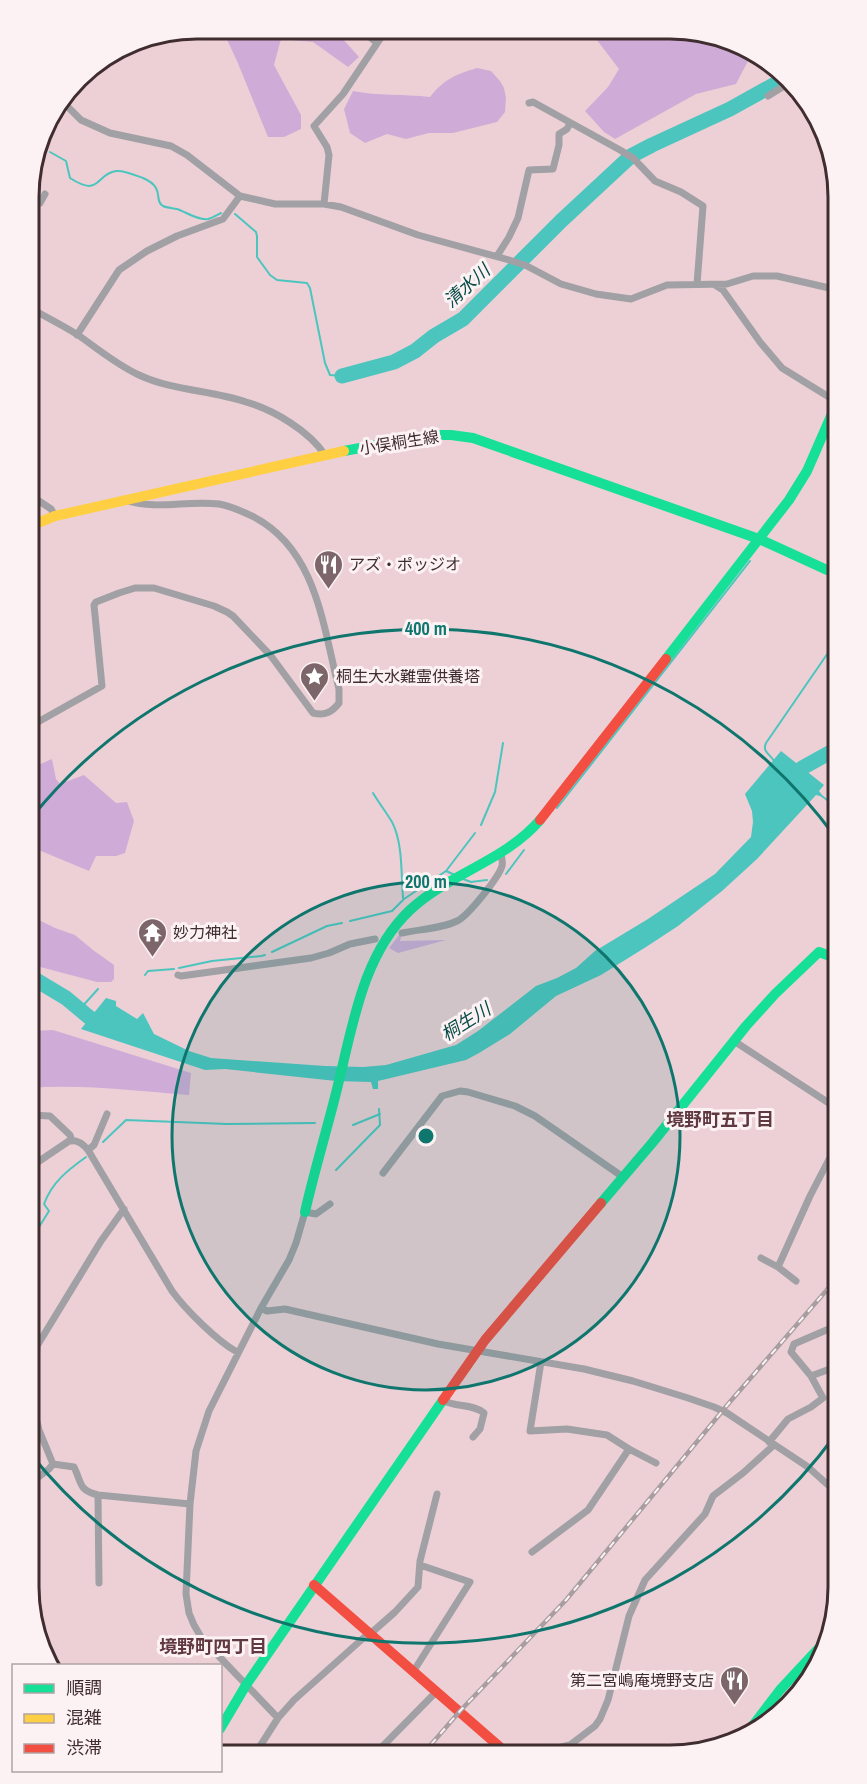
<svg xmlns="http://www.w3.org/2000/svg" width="867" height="1784" font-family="'Archivo Narrow','Noto Sans JP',sans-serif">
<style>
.green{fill:#cfacd8}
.water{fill:#4cc5bf}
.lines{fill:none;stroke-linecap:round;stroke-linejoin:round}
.stream{stroke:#4cc5bf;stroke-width:2}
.river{stroke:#4cc5bf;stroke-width:15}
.street{stroke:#a0a0a5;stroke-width:7}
.fast{stroke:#16e098;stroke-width:10}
.slow{stroke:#ffcf43;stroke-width:10}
.jam{stroke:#f24e42;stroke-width:10}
.rail-casing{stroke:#a89da1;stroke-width:4.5}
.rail{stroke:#fcf2f3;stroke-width:2;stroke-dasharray:7;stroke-linecap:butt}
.ring{fill:none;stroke:#0f766e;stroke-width:3}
.labels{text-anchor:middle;stroke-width:6;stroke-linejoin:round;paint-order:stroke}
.street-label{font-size:16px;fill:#402d30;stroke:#fcf2f3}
.poi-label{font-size:16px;fill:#402d30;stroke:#fcf2f3;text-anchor:start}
.water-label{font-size:18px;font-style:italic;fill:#064b46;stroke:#fcf2f3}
.neighbourhood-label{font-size:18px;font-weight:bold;fill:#603840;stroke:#fcf2f3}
.rim{fill:none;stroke:#402d30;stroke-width:3}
.centre{fill:#0f766e;stroke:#fcf2f3;stroke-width:3}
.ring-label{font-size:18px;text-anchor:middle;font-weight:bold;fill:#0f766e;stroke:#fcf2f3;stroke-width:6;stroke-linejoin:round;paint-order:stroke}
</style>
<rect width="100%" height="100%" fill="#ecd0d5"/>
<!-- green -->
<path class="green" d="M222 29H334L359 57 348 67 313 42 281 39 274 65 301 115V129L284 137H268L237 61Z
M590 31 703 32 736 48 749 59 736 84 696 94 615 139 604 132 585 111 608 87 619 69Z
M477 68 491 71 500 81 504 88 506 98 505 112 497 122 453 133H429L406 139 387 134 365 143 350 133 344 109 353 91C378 96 404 94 430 97 443 80 456 74 477 68Z
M52 759 56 779 60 784 84 775 116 803 127 802 134 821 125 853 116 856H96L89 871 29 846V769Z
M29 915 55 928 75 935 93 950 114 965V979L111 982H97L29 964Z
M403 930 400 941 446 940 398 953 389 948Z
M53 1030 191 1073 189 1095C136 1091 82 1084 29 1088V1031Z"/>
<!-- water -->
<path class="water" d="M781 751 824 785 819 791 822 795 820 796 816 795 757 859 722 891 678 926 646 947 601 975 556 996 510 1034 479 1053 466 1060 378 1081V1089H373L371 1082 336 1081 225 1069 205 1070 81 1029 106 998 116 1001V1006L137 1019 143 1013 154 1034 189 1051 211 1058 325 1066 363 1067 386 1065 456 1045 478 1031 536 986 557 978 576 968 595 951 648 919 715 874 751 837 753 822 752 811 745 794Z"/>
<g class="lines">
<!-- stream -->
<path class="stream" d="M39 147 43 148
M50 152 66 161 70 178C101 198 95 174 116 171 124 170 135 175 143 178 166 188 153 200 163 206 167 208 173 208 177 209 186 212 199 221 208 219 212 218 217 215 221 213
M235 214 256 232 257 236V257L270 275 277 280 307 283 310 288 325 363 330 375 342 376
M774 761C770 754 762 752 766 743L830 650 838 634
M373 793C379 803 386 812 392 822 403 843 401 874 403 898
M819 794 838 808
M557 808 750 561
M481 825 495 792 503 743
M446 871 475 833
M506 874 524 850
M463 879 471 882 487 880
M350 921 392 911 404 899 446 871 455 875
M272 952 327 926 342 923
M179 968 212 961 261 956 265 955
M145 975 148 971 174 969
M80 1009 98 989
M353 1125 380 1114
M103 1142 126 1120 227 1124 315 1123
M336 1170 380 1125 379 1109
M29 1243 49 1211 44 1204C52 1182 68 1170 86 1157"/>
<!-- river -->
<path class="river" d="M342 376 394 362 415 351 434 336 463 319 561 221 631 156 652 145 730 109 786 78
M797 787 802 768 838 748
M29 978 36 980 66 998 90 1018 108 1025"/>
<!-- street -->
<path class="street" d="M362 30 377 43
M768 96 789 83
M62 101 81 120 110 133 171 146 187 155 240 196 275 204H324L341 207 418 235 509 260 525 265 561 284 596 294 631 299 667 285 727 284 753 276H777L838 290
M529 103 533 102 620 150 633 158 655 181 681 192 703 206 697 284
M30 199 40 203 45 194
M324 204 329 155 327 147 314 126 343 94 386 30
M497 256 509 237 518 218 529 170 553 169 559 145V134L567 129 570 123
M715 285 723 290 760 342 782 368 837 402
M30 308C46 317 62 325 78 335 98 349 117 365 139 375 173 391 211 390 246 402 274 410 309 431 325 455
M77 335 119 270 147 251 177 236 223 219 240 196
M30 495 51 509 55 516
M29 727 102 686 94 605 96 602 119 593 135 588H154L214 606 227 612 233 616 271 656 313 713C325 716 332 712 339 703V689C323 627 317 550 254 517 243 512 232 506 219 504 189 500 157 510 128 501
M402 933C420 929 441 929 457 921 468 916 499 877 502 866 503 861 502 857 500 852
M178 975 181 976 311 958 329 953 350 944 375 939
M734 1041 838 1109
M29 1115 50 1116 70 1135 72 1141
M88 1150 94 1145 107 1114
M29 1168 69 1141C77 1139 83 1144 88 1150L172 1291C186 1310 217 1341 237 1352
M383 1173 442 1096 460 1091 468 1092 515 1106 535 1116 623 1177
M761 1258 778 1267 796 1281
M778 1267 810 1196 838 1142
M261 1308 267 1311 285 1309 438 1344 584 1369 633 1381 688 1398 714 1407 727 1413 808 1467 838 1494
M811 1376 838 1366
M443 1400C455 1408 472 1403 484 1413L480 1429 473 1437
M769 1442 788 1419 811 1407 823 1398 811 1376 791 1352 794 1344 838 1325
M629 1449 656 1463
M53 1464 39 1430 33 1406 37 1346 101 1241 124 1209
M29 1494 36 1479 49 1469 53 1464 74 1467C82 1483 78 1490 98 1495L190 1504
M98 1495 99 1583
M532 1552 588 1510 629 1449 607 1435 567 1429 530 1431 541 1362
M370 1634 395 1612 418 1587 420 1561 437 1494
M413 1672 470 1582 420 1565
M278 1718 211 1648 201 1637 194 1625 189 1613 186 1594 190 1504 196 1451 209 1411 261 1308 289 1260 296 1243 305 1212 316 1214 330 1204
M255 1754 278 1718 294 1700 369 1633
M374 1755 436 1692
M527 1755 570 1745 595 1726 600 1719 608 1700 629 1616 645 1580 705 1514 713 1496 743 1473 774 1445
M569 1755 570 1745"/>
<!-- fast -->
<path class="fast" d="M344 451 429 435H451L473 438 759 539 838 575
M666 659 789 500 807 471 838 400
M601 1203 653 1142 746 1026 775 994 819 952 838 959
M305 1212C314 1172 326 1133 336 1093 352 1031 361 956 410 910 448 874 505 861 540 820
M751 1728 780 1690 820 1647
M220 1729 246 1685 443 1400"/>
<!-- slow -->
<path class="slow" d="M30 526 55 516 344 451"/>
<!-- jam -->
<path class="jam" d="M540 820 666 659
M443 1400 485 1340 601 1203
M314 1585 509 1755"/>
<defs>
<path id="rail" d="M422 1755 460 1711 566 1600 729 1403 838 1277"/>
</defs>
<!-- rail casing -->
<use href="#rail" class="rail-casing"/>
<!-- rail -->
<use href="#rail" class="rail"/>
</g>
<!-- distance rings -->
<circle cx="426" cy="1136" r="254" fill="#0f766e" fill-opacity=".12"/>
<g class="ring">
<circle cx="426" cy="1136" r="254"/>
<path d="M836 1434A507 507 0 0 1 29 1452M32 817A507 507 0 0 1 836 838"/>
</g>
<!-- icons -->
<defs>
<symbol id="restaurant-pin" viewBox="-11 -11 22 30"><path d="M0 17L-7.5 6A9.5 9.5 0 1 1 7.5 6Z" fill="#7c666a" stroke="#fcf2f3"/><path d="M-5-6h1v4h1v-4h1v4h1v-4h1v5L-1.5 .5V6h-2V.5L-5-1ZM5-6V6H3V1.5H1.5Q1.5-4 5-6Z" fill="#fff"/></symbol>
<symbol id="sight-pin" viewBox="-11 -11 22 30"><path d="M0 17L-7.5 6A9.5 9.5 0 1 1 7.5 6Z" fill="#7c666a" stroke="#fcf2f3"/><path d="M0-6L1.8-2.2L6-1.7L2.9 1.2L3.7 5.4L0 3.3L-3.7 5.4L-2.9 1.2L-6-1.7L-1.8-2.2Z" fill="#fff"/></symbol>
<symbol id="temple-pin" viewBox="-11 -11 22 30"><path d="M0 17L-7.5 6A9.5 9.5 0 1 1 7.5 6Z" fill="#7c666a" stroke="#fcf2f3"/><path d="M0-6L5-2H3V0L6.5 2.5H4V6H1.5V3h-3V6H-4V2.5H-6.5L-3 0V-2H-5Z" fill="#fff"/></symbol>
</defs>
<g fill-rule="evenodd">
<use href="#restaurant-pin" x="312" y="548" width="33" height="45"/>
<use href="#sight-pin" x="298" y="660" width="33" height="45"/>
<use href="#temple-pin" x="136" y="916" width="33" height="45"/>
<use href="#restaurant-pin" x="718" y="1664" width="33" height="45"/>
</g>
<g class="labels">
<!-- street labels -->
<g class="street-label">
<text transform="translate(399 442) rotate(-9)" y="6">小俣桐生線</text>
</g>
<!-- poi labels -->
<g class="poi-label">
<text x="349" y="570">アズ・ポッジオ</text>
<text x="336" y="682">桐生大水難霊供養塔</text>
<text x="173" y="938">妙力神社</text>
<text x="714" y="1686" text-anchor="end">第二宮嶋庵境野支店</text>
</g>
<!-- water labels -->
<g class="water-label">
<text transform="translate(467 286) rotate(-42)" y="6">清水川</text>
<text transform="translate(466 1022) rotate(-32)" y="6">桐生川</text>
</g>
<!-- neighbourhood labels -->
<g class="neighbourhood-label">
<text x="720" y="1126">境野町五丁目</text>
<text x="213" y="1653">境野町四丁目</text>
</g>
</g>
<!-- crop -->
<path d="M0 0H867V1784H0ZM197 39H670A158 158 0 0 1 828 197V1587A158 158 0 0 1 670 1745H197A158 158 0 0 1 39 1587V197A158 158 0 0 1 197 39Z" fill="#fcf2f3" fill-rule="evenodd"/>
<path class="rim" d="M197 39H670A158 158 0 0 1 828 197V1587A158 158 0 0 1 670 1745H197A158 158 0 0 1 39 1587V197A158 158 0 0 1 197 39Z"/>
<circle cx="426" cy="1136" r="9" class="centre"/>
<g class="ring-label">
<text x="426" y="635">400 m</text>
<text x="426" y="888">200 m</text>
</g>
<!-- legend -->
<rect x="12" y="1664" width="210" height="108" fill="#fcf2f3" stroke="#b1a3a5" stroke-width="1.5"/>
<rect x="24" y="1684" width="30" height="9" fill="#16e098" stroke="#b1a3a5" stroke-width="1.5"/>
<text x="66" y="1694" font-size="18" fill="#402d30">順調</text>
<rect x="24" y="1714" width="30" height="9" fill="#ffcf43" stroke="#b1a3a5" stroke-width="1.5"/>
<text x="66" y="1724" font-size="18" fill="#402d30">混雑</text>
<rect x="24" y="1744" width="30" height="9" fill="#f24e42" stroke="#b1a3a5" stroke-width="1.5"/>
<text x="66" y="1754" font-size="18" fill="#402d30">渋滞</text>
</svg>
